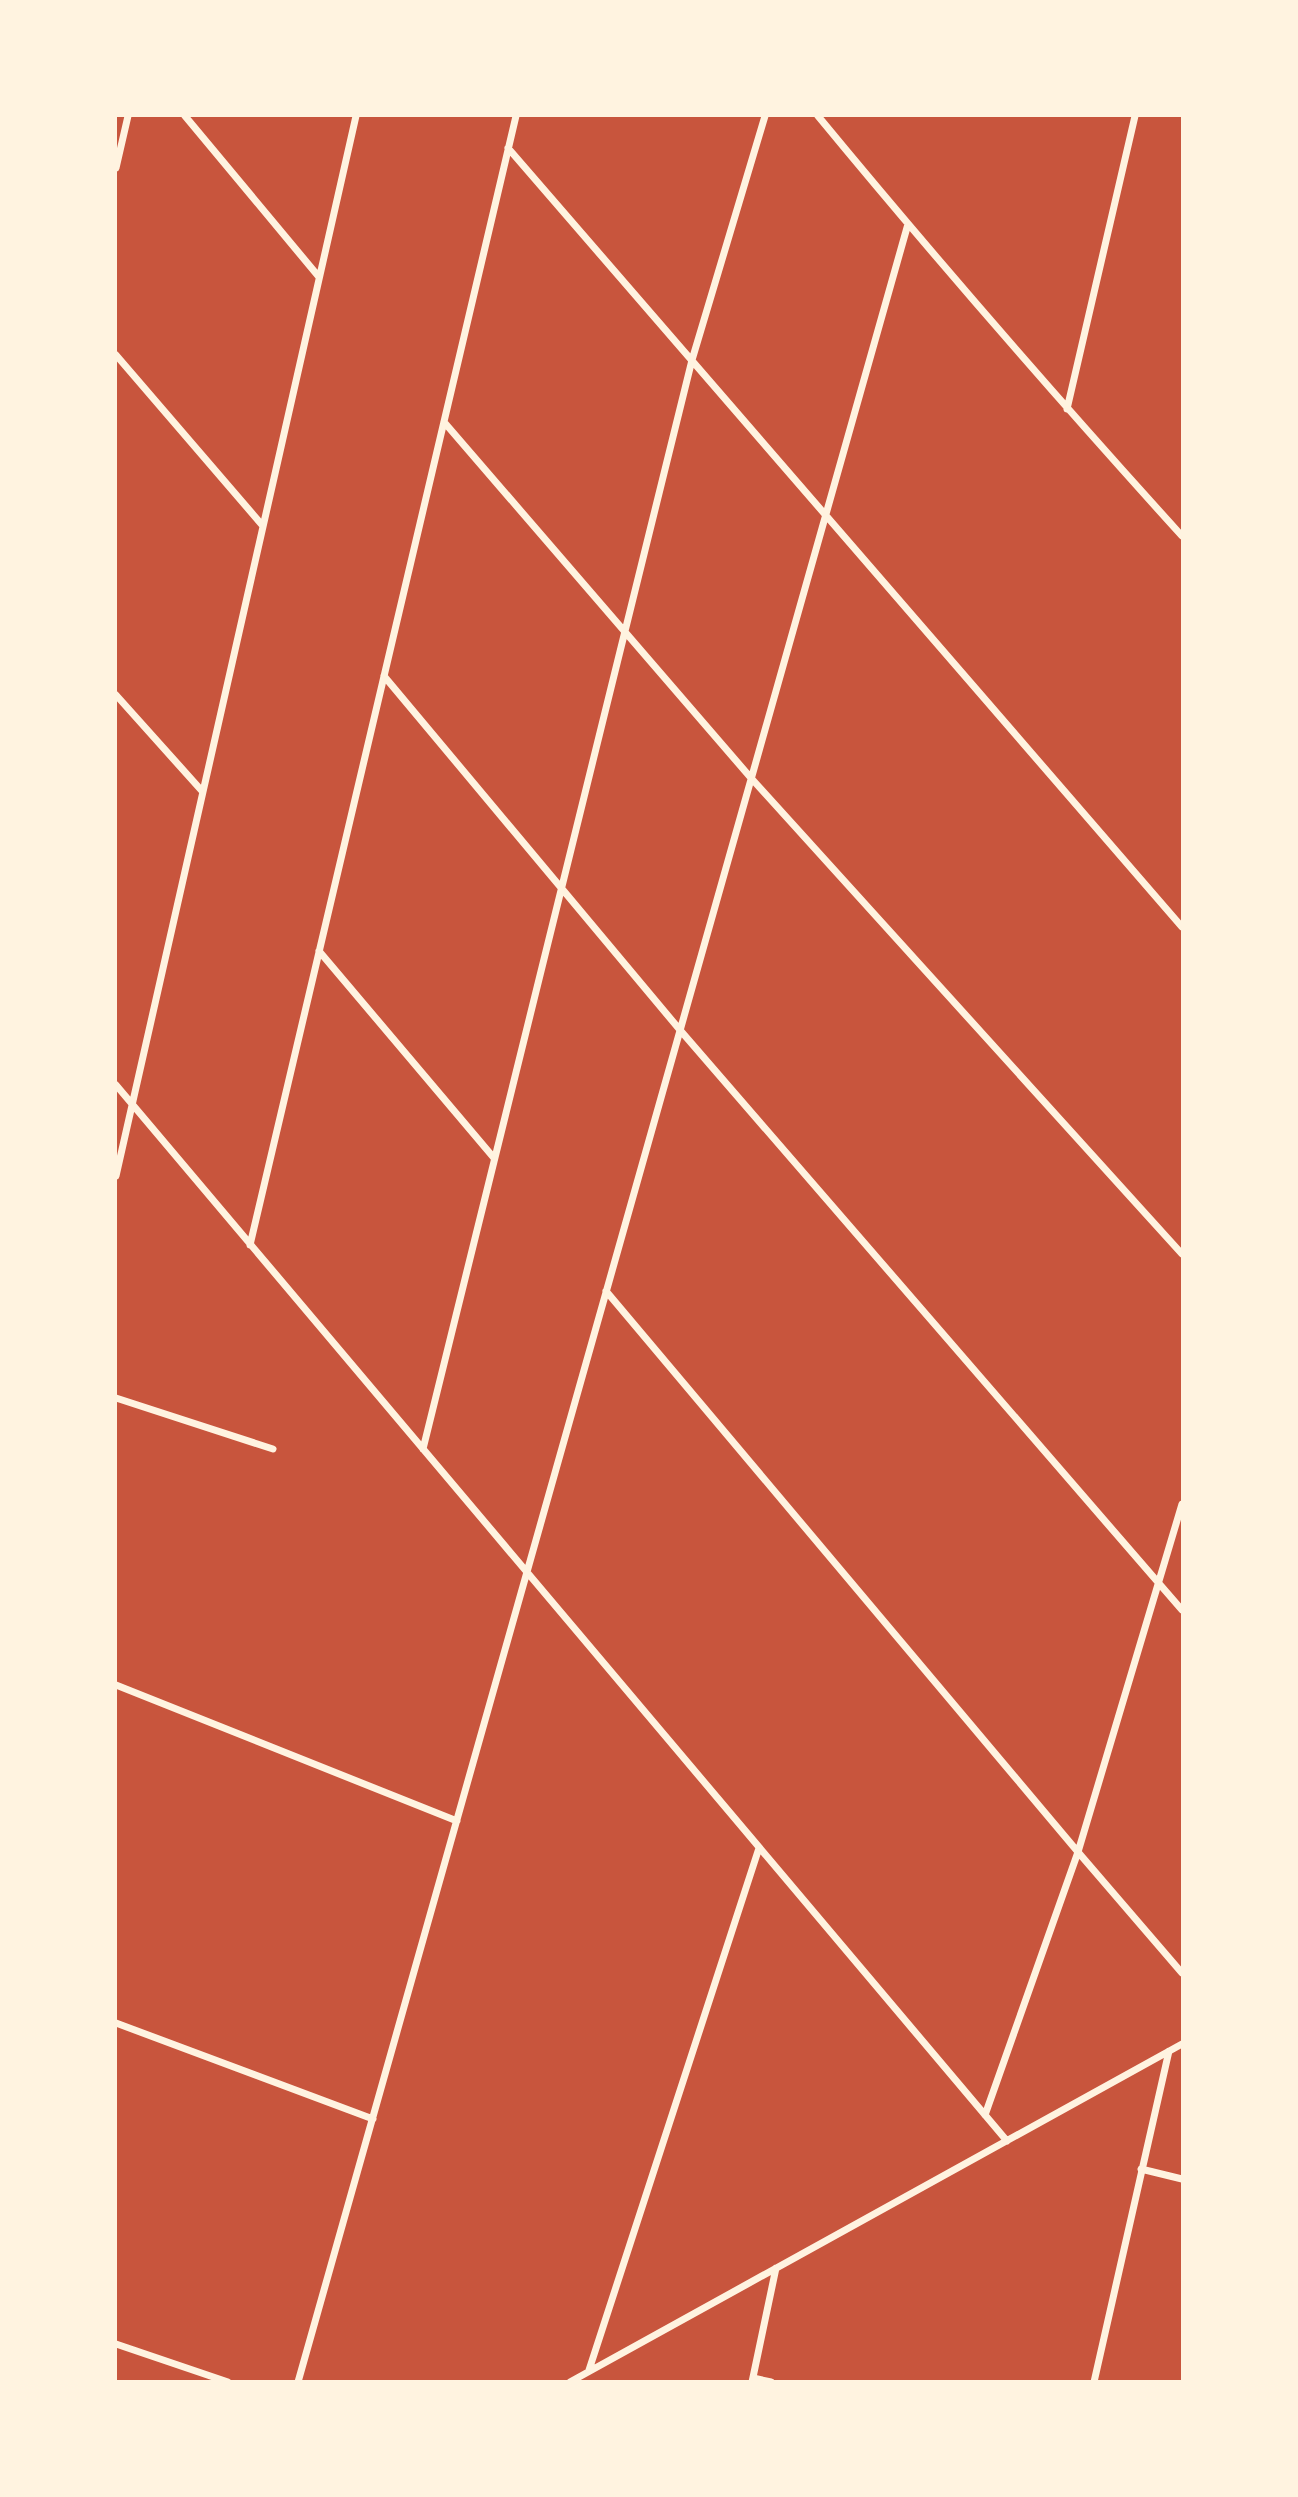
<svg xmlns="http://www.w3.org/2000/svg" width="1298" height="2497" font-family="'Public Sans',sans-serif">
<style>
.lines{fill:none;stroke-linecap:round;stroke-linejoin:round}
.minor{stroke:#fff3e0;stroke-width:7}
</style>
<rect width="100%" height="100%" fill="#c8553d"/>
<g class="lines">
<!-- minor -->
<path class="minor" d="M185 116 319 277
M818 116C936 259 1058 399 1182 536
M508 148 1182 927
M116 168 128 116
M116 355 263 526
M1067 409 1135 116
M444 422 751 778 1182 1254
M384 676 680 1030 1182 1610
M116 695 202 791
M319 951 494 1158
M116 1085 1007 2141
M116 1176 356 116
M250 1245 516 116
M606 1291 1078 1852 1182 1973
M116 1398 273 1449
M423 1449 692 360 765 116
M116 1685 457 1821
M116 2023 373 2119
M985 2115 1078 1852 1182 1504
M1141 2169 1182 2179
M116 2344 228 2382
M589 2370 759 1848
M753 2378 771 2382
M298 2382 908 224
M570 2382 1182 2044
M752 2382 776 2268
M1094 2382 1169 2051"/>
</g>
<!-- border -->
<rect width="1298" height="2497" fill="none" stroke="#fff3e0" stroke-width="234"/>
</svg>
